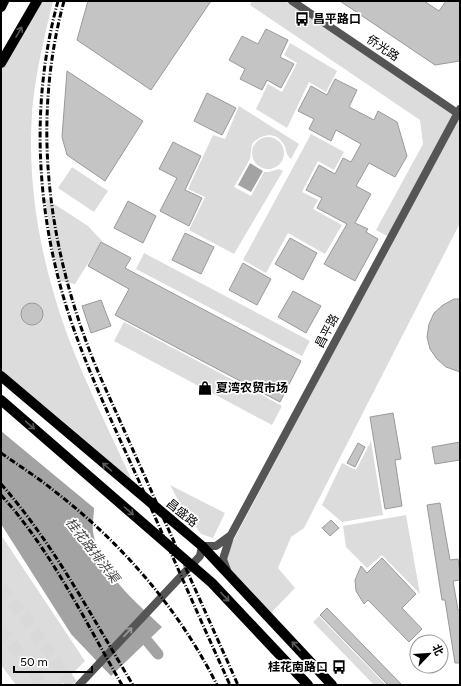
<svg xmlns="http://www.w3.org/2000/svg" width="461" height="686" font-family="Figtree,'Noto Sans SC',sans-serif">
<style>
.green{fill:#dcdcdc}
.water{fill:#a3a3a3}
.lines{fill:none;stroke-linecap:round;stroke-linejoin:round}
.canal{stroke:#a3a3a3;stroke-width:11}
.building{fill:#c4c4c4;stroke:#999}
.motorway-tunnel{stroke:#d9d9d9;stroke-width:12;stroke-dasharray:12 6;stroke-linecap:butt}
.tertiary{stroke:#555;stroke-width:8}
.primary{stroke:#000;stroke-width:10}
.rail{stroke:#000;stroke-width:3;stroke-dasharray:6 2 1 2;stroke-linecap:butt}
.oneway{stroke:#595959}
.oneway2{stroke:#999}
.labels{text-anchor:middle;stroke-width:3.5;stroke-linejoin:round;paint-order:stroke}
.poi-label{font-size:12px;font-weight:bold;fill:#000;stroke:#fff;text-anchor:start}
.street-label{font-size:12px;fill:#000;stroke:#fff}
.water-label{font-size:13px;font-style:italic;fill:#444;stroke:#fff}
</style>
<rect width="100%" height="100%" fill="#fff"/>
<!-- green -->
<path class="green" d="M37 1H53C45 34 37 67 33 102 27 163 35 228 52 287 71 358 107 424 137 491L1 374V65Z
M252 1H285L455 114 389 237 376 230 423 144 420 120 250 5Z
M290 43 337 71 326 92 309 82 287 128 256 109 268 84 282 92 297 63 284 55Z
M239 106 299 144 291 159C285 155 287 147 282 142 274 131 260 135 252 144L250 159 234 187 251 196 264 172H269L279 169 283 171 234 254 189 230 205 197 188 189 213 135 225 139Z
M458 118 460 119V223L304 528 291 537 278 568 295 588 270 614 222 562Z
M311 134 344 152 334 170 318 161 302 192 318 200 313 209 342 225 325 254 288 233 266 273 243 260Z
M252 153a16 16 0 1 1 32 0a16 16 0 1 1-32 0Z
M72 167 108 191 94 212 58 188Z
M45 198 88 226 102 241 75 284 60 281 51 241Z
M144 253 310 341 302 356 136 269Z
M124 322 282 406 272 425 114 341Z
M371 441 383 515 342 522 322 505 342 463 356 470Z
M170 485 225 513 213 538 201 534 185 513Z
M406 515 420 594 382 555 367 568 346 547 343 526Z
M1 535 85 661 61 685H16L1 665Z
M319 616 386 685H374L313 622Z"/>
<!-- water -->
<path class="water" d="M250 163 263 171 251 192 238 185Z
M1 431 94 508C94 515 92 524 93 532 100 573 134 600 162 627L111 676 71 634 1 524Z"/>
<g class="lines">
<!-- canal -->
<path class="canal" d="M138 630 158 654"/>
</g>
<!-- building -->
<path class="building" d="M88 1H211L151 90 77 40Z
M340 1H424L439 11 446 1H460V61L435 65Z
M266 29 288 40 280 57 294 64 281 88 267 80 262 90 240 79 245 69 229 60 242 36 258 44Z
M67 71 143 121 105 181 67 155 62 137Z
M335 79 357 90 349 107 374 120 378 111 397 122 407 156 395 177 369 163 356 186 371 194 355 223 368 229 366 232 378 239 355 281 324 264 347 224 317 208 322 198 306 190 319 165 335 174 343 158 351 162 361 144 336 130 331 141 309 129 314 119 298 111 311 86 327 95Z
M207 93 236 108 222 135 194 121Z
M173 142 201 156 185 190 202 198 189 226 160 211 177 178 159 169Z
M128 201 156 216 143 243 114 228Z
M185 233 214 247 201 274 172 260Z
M290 238 317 253 303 280 275 264Z
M101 242 131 258 125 268 301 361 280 402 115 315 129 289 88 266Z
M243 263 271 279 257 305 229 290Z
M293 291 321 306 306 333 278 317Z
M454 299H460V372L446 367 437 359 430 349 427 337 429 324 434 313 443 305Z
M101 300 111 326 91 333 82 306Z
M21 314a11 11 0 1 1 22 0a11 11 0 1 1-22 0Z
M393 413 401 459 395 460 402 506 385 509 370 417Z
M460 442V460L435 464 432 447Z
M358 443 365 447 355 467 347 463Z
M440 503 450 560 458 559 460 573V580L453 581 458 610H460V663H455L445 600H442L427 505Z
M331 520 339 528 330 536 322 528Z
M382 558 416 594 402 608 422 629 409 642 368 600 364 604 356 591 355 580 361 566 367 573Z
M327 608 402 685H388L320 615Z"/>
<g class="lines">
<!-- motorway-tunnel -->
<path class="motorway-tunnel" d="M1 588 26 619 72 685
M1 629 42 685"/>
<!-- tertiary -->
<path class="tertiary" d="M292 1 460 115
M227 570 223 559 230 537
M79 685 200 556 202 546H216L231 535 460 109"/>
<!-- primary -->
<path class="primary" d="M1 7 4 1
M1 63 37 1
M1 376 202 546 332 685
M1 400 212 583 308 685"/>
<!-- rail -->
<path class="rail" d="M58 1C33 92 35 189 59 281 77 350 109 415 138 479 169 548 199 617 230 685
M64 1C30 126 49 256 99 374L238 685
M1 453C18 465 37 477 53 490 121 542 179 609 217 685
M1 484C54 544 91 616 133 685
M1 495C51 550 85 621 122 685"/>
</g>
<!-- one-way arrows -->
<defs><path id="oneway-shaft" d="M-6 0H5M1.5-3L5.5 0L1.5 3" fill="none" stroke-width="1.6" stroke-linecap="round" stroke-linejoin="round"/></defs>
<g class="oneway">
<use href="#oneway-shaft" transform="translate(19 32) rotate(-60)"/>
<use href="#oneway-shaft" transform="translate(30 425) rotate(41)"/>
<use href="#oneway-shaft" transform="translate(107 467) rotate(-139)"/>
<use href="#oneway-shaft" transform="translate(129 511) rotate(41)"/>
<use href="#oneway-shaft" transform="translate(225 597) rotate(47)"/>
<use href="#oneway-shaft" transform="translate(296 646) rotate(-133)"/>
</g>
<use class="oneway2" href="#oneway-shaft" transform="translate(128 632) rotate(-47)"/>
<!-- icons -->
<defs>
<symbol id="bus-bare" viewBox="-9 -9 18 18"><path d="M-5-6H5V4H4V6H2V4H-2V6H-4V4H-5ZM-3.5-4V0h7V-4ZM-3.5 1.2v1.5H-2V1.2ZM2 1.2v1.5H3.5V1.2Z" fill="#000" stroke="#fff" stroke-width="2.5" paint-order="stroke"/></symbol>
<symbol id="shop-bare" viewBox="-9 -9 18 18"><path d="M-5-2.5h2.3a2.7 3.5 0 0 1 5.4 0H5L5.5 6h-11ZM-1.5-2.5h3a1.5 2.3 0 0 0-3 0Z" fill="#000" stroke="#fff" stroke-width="2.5" paint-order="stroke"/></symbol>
</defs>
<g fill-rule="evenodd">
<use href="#bus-bare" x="292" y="9" width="20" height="20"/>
<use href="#shop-bare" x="195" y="378" width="20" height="20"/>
<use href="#bus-bare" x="329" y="657" width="20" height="20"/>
</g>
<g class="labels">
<!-- poi labels -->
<g class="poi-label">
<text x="313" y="23">昌平路口</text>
<text x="216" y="392">夏湾农贸市场</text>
<text x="328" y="671" text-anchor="end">桂花南路口</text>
</g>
<!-- street labels -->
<g class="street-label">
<text transform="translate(383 48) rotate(34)" y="4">侨光路</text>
<text transform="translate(327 331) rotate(-62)" y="4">昌平路</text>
<text transform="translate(182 513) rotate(39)" y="4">昌盛路</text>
</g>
<!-- water labels -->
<g class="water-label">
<text transform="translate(93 550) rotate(52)" y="5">桂花路排洪渠</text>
</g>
</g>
<!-- border -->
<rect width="461" height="686" fill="none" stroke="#000000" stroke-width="4"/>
<!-- north arrow -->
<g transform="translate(429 654) rotate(65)"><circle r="19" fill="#ffffff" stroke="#999999"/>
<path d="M0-3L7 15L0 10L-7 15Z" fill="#000000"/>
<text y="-6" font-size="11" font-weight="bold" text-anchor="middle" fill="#000000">北</text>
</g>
<!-- scale -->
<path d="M14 666v6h78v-6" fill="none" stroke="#000000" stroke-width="2"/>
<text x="20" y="666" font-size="12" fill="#000000" stroke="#ffffff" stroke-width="3" paint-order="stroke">50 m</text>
</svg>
